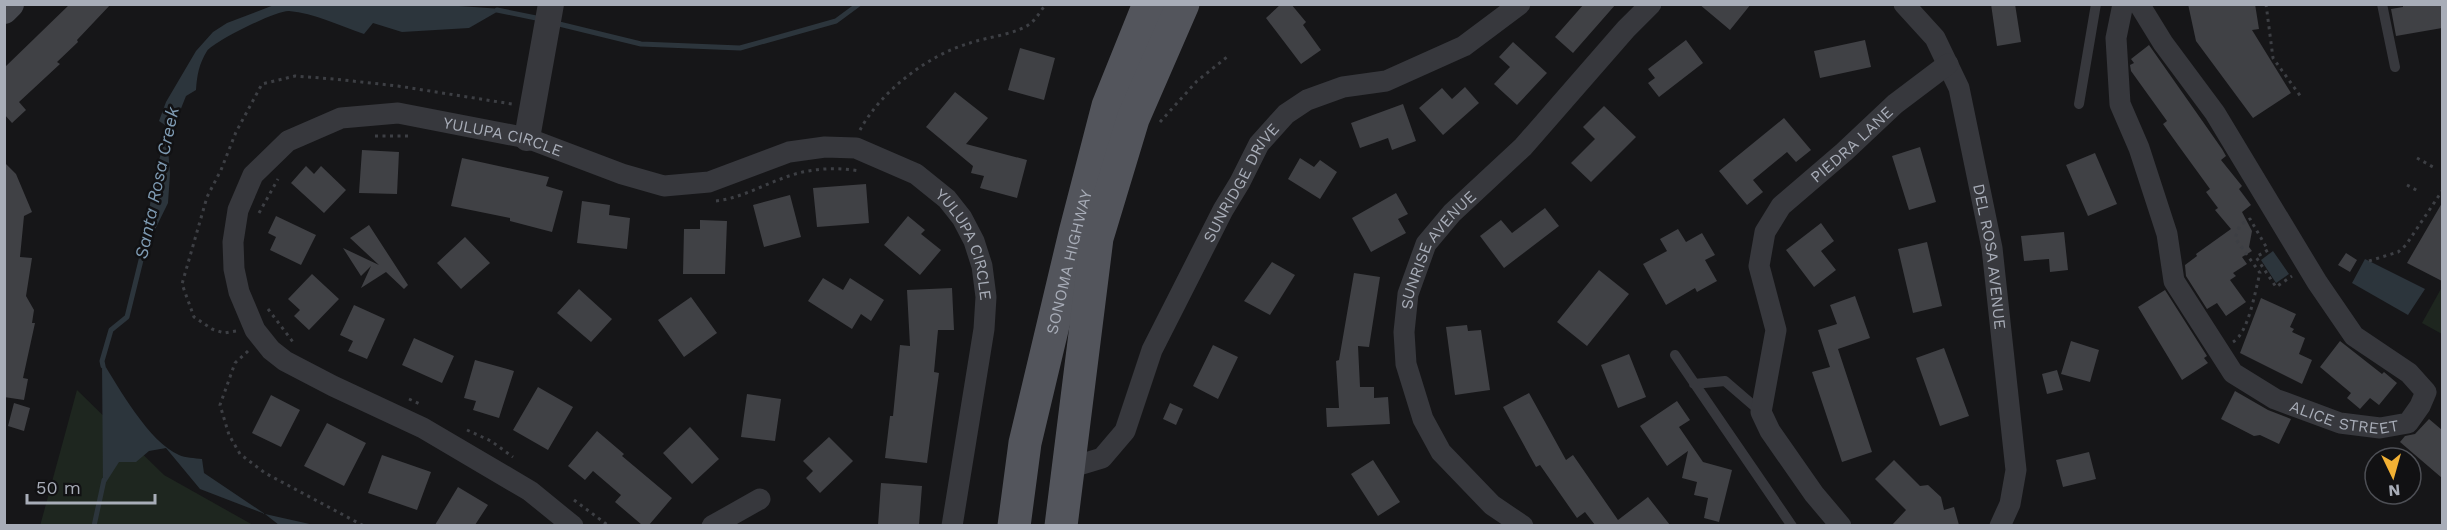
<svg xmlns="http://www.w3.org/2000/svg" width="2447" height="530" font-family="'Work Sans',sans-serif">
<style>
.green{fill:#1e261f}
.water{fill:#2c353c}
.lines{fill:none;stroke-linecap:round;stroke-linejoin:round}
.stream{stroke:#2c353c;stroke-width:5}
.building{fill:#404145}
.path{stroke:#3d3f44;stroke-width:3;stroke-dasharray:3 4.5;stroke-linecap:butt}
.service{stroke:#37383d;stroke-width:10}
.minor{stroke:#37383d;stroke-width:21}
.tertiary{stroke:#37383d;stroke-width:26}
.secondary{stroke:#45474d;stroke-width:28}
.primary{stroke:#53555c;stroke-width:33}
.labels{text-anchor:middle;stroke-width:5;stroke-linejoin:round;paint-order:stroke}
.street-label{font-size:16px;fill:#a8adb8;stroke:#111113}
.water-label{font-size:18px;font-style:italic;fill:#7f9bb3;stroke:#111113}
</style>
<rect width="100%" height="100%" fill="#161618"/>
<!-- green -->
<path class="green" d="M2442 287V334L2422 323Z
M77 390 164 475 253 525 40 526Z"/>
<!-- water -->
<path class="water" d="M445 5 502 9 469 28 402 32 373 23 364 34C340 26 314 13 289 11 277 10 214 41 207 51 199 64 197 75 196 90L186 96 178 116 168 127 159 121 166 102 196 51 213 32 227 23 274 5Z
M167 135 170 174 168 203 141 258 156 169Z
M2273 251 2289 274 2276 283 2261 260Z
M2365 259 2425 289 2408 315 2352 283Z
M102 361C119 388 149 442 179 455 185 458 195 458 202 459L204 473 265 514 314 525H279L265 514 200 489 166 448 149 451 136 462H119L103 487Z"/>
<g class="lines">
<!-- stream -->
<path class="stream" d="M497 10 541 19
M555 23 641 44 740 48 836 21 859 4
M103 366 102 361 111 330 127 317 143 252
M94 526 104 480"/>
</g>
<!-- building -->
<path class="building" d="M70 4H111L77 40 78 42 57 62 60 64 19 102 26 110 12 123 4 114V68Z
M1281 4H1291L1306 22 1303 25 1321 50 1301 64 1266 18Z
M1584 4H1616L1573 53 1555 37Z
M1699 4H1751L1730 30Z
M1991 4H2015L2021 42 1997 46Z
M2188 4H2255L2259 29 2252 30 2291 93 2253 118 2196 41Z
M2403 4H2442V28L2396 36 2391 9 2403 7Z
M1686 40 1703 63 1659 97 1648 83 1655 78 1648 69Z
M1865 40 1871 67 1820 78 1814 51Z
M1513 42 1547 73 1517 105 1494 84 1510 67 1499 57Z
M2149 45 2222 149 2226 156 2221 160 2242 186 2239 189 2251 205 2242 212 2252 231 2249 247 2252 251 2242 257 2247 264 2233 273 2236 276 2230 280 2246 302 2226 316 2217 303 2207 309 2186 276 2185 265 2197 256 2196 254 2231 229 2215 210 2218 208 2206 192 2210 189 2178 145 2163 124 2167 121 2131 71 2130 65 2134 63 2131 59Z
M1020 48 1055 58 1044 100 1008 90Z
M1465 87 1479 103 1443 135 1419 108 1442 88 1452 99Z
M955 92 988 118 966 144 1027 160 1017 198 980 188 984 176 971 173 973 166 926 127Z
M1403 104 1416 141 1392 150 1388 138 1360 148 1351 123Z
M1604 106 1636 137 1591 182 1571 163 1595 139 1583 127Z
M1784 118 1811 150 1796 162 1787 152 1753 180 1763 192 1747 205 1719 171Z
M1920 147 1936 202 1909 210 1892 156Z
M362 150 399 152 397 194 359 193Z
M2095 153 2117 204 2088 216 2066 165Z
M462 158 549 177 546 186 563 191 552 232 510 221V218L451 206Z
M1300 158 1314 167 1320 160 1337 172 1320 199 1288 179Z
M4 162 16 174 32 212 24 216 20 257 32 258 26 296 34 310 32 323H35L23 378 28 379 24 400 4 397Z
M306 166 314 174 321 166 346 190 324 213 291 183Z
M866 184 869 223 817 227 813 188Z
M1396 193 1408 214 1398 219 1406 233 1371 252 1352 218Z
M790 195 801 237 764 247 753 205Z
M582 201 610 205 609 215 630 218 627 249 577 243Z
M2442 203V281L2407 263Z
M1545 208 1559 226 1504 268 1480 236 1501 220 1512 233Z
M276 216 316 235 301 265 270 250 276 237 268 233Z
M908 216 925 230 921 234 941 250 920 275 884 245Z
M700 220 727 221 725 274H683L684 229H700Z
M1821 223 1834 241 1821 251 1836 270 1814 287 1786 250Z
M369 225 408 285 404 289 386 272 361 288 371 266 361 276 343 248 379 265 350 238Z
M1678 229 1686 242 1702 233 1715 255 1705 260 1717 281 1697 292 1695 288 1666 305 1643 264 1667 251 1660 239Z
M2064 232 2068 270 2050 272 2049 259 2024 261 2021 236Z
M465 237 490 263 461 289 437 263Z
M1927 242 1942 306 1913 313 1898 249Z
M2346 253 2357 260 2350 272 2338 265Z
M1272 262 1295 275 1270 315 1244 301Z
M1599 270 1629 294 1587 346 1557 322Z
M1354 273 1380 277 1369 347 1358 346 1360 387H1374V398L1388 397 1390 424 1327 427 1326 408H1339L1336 361 1339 360Z
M312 274 339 299 309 330 294 316 300 310 288 299Z
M823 278 843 290 850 278 884 300 871 321 861 314 852 329 808 301Z
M952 288 954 330H938L934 372 939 373 927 463 885 458 890 416H893L900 345 910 346 907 290Z
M579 289 612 319 591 342 557 313Z
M2165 290 2207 356 2204 358 2208 363 2182 380 2138 307Z
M1855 296 1870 338 1838 349 1872 452 1842 462 1812 372 1830 367 1818 330 1837 324 1830 305Z
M691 297 717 333 684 357 658 320Z
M2261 298 2296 314 2290 327 2294 329 2292 332 2305 338 2299 354 2312 360 2302 384 2240 353Z
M354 305 385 319 367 359 348 351 353 341 340 335Z
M1467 325 1468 331 1481 330 1490 390 1455 395 1446 327Z
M414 338 454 356 442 383 402 365Z
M2071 341 2099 350 2090 382 2061 374Z
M2340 341 2382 374 2384 372 2397 383 2379 405 2370 398 2360 409 2347 398 2351 393 2320 367Z
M1213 345 1238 357 1218 399 1193 386Z
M1944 348 1969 416 1940 426 1916 358Z
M1629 354 1646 397 1618 408 1601 365Z
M475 360 514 371 499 418 473 410 476 401 464 398Z
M2057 370 2063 390 2047 394 2042 374Z
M538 387 573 407 548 450 513 430Z
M2235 391 2268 410 2291 419 2279 444 2260 435 2254 436 2221 419Z
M1529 393 1566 460 1573 455 1618 520 1648 497 1670 525H1595L1585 512 1577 518 1540 465 1536 467 1503 407Z
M747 394 781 399 775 441 741 437Z
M271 395 300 410 281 447 252 433Z
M1677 401 1690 420 1679 427 1703 462 1732 470 1719 522 1704 518 1708 498 1694 495 1697 482 1682 478 1688 451 1667 466 1640 426Z
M14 403 30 408 24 431 8 426Z
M1170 403 1183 409 1176 425 1163 419Z
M2429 419 2442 430V478L2400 442 2405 436 2415 434Z
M327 423 366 443 344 486 304 466Z
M690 427 719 459 692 484 663 453Z
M597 431 624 454 622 456 672 498 649 525H642L615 502 621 495 593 471 585 480 568 466Z
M829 437 853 461 820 493 806 478 813 471 803 461Z
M2089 452 2096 479 2063 487 2056 460Z
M382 455 431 472 417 510 368 493Z
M1373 460 1400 502 1378 516 1351 474Z
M1894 460 1920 486 1928 485 1941 497 1944 510 1954 507 1959 525H1892L1906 510 1875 479Z
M881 483 922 486 919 525H878Z
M458 487 488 505 475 525H435Z"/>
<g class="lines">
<!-- path -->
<path class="path" d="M2266 4 2273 58 2301 97
M1160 122 1197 81 1227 57
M860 130C881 91 928 55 970 43 987 37 1018 34 1031 23 1037 18 1041 10 1046 4
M375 136H410
M2417 158 2433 167
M2407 185 2418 191
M716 201C741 198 763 185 786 177 810 168 836 167 860 171
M259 213 278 179
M2369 261 2398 252 2406 245 2442 191
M268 309 293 342
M236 331 224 333 212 329 194 317 182 284 207 197 221 170 236 132 262 84 295 76 334 79 398 86 512 104
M2233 342C2249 332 2255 291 2260 273L2235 238 2240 225 2250 219 2268 250 2256 257 2276 287 2292 276
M248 351 235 363 220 405 229 435 240 454 265 473 364 526
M409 399 422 405
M467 430 491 441 513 457
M574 500 609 526"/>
<!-- service -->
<path class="service" d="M2382 4 2395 67
M2079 104 2096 4
M1675 355 1792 526
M1694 384 1725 381 1761 412"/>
<!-- minor -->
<g class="minor">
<path id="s1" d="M1904 4 1935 38 1959 88 1992 248 2016 470 2010 504 2000 526"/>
<path id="s2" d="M2123 4 2116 38 2120 104 2139 148 2167 234 2174 281 2233 373 2275 399 2340 423 2380 428 2408 423 2420 406 2426 392 2409 373 2354 336 2317 282 2215 113 2163 43 2139 4"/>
<path id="s3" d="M1069 468 1102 458 1125 431 1152 350 1223 210 1240 182 1259 144 1286 114 1307 100 1343 87 1386 81 1464 46 1520 4"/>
<path id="s4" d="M573 526 530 491 423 428 333 386 285 361 271 350 255 330 239 292 234 269 233 242 238 210 253 175 288 141 341 118 398 113 527 138 622 174 664 186 709 182 789 152 825 147 856 148 916 174 947 199 962 218 974 241 982 266 986 297 984 329 952 526"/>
<path d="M712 526 760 499"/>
<path id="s5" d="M1523 526 1492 505 1441 452 1423 419 1406 364 1404 332 1408 294 1426 244 1452 213 1523 147 1626 29 1651 4"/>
<path id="s6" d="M1841 526 1814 494 1770 431 1761 412 1776 330 1759 266 1765 232 1781 206 1844 152 1895 104 1948 64"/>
</g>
<!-- tertiary -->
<path class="tertiary" d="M527 138 551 4"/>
<!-- secondary -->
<path class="secondary" d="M4 10 10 4"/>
<!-- primary -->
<g class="primary">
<path id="s7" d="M1014 526 1025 443 1075 233 1108 106 1149 4"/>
<path d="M1061 526 1097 238 1133 119 1183 4"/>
</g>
</g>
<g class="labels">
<!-- street labels -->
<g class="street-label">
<text dy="6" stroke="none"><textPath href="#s4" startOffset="810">YULUPA CIRCLE</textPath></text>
<text dy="6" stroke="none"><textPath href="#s6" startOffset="448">PIEDRA LANE</textPath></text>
<text dy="6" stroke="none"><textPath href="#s3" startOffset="345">SUNRIDGE DRIVE</textPath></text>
<text dy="6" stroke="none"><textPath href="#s4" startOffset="1332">YULUPA CIRCLE</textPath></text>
<text dy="6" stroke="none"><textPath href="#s5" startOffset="330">SUNRISE AVENUE</textPath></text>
<text dy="6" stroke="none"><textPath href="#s1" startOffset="273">DEL ROSA AVENUE</textPath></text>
<text dy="6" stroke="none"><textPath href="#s7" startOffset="270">SONOMA HIGHWAY</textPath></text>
<text dy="6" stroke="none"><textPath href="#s2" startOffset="518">ALICE STREET</textPath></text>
</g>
<!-- water labels -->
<g class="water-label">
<text transform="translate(157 183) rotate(-78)" y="6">Santa Rosa Creek</text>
</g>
</g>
<!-- border -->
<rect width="2447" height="530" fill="none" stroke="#a8adb8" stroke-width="12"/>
<!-- north arrow -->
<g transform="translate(2393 476) rotate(175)"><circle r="28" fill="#111113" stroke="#4d4f55" stroke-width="1.5"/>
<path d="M0-4.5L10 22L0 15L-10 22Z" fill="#f2b134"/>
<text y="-9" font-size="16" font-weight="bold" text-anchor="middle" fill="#a8adb8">N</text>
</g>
<!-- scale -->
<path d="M27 494v9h128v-9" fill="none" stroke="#a8adb8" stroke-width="3"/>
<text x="36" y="494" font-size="18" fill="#a8adb8" stroke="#111113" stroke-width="4.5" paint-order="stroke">50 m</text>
</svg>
